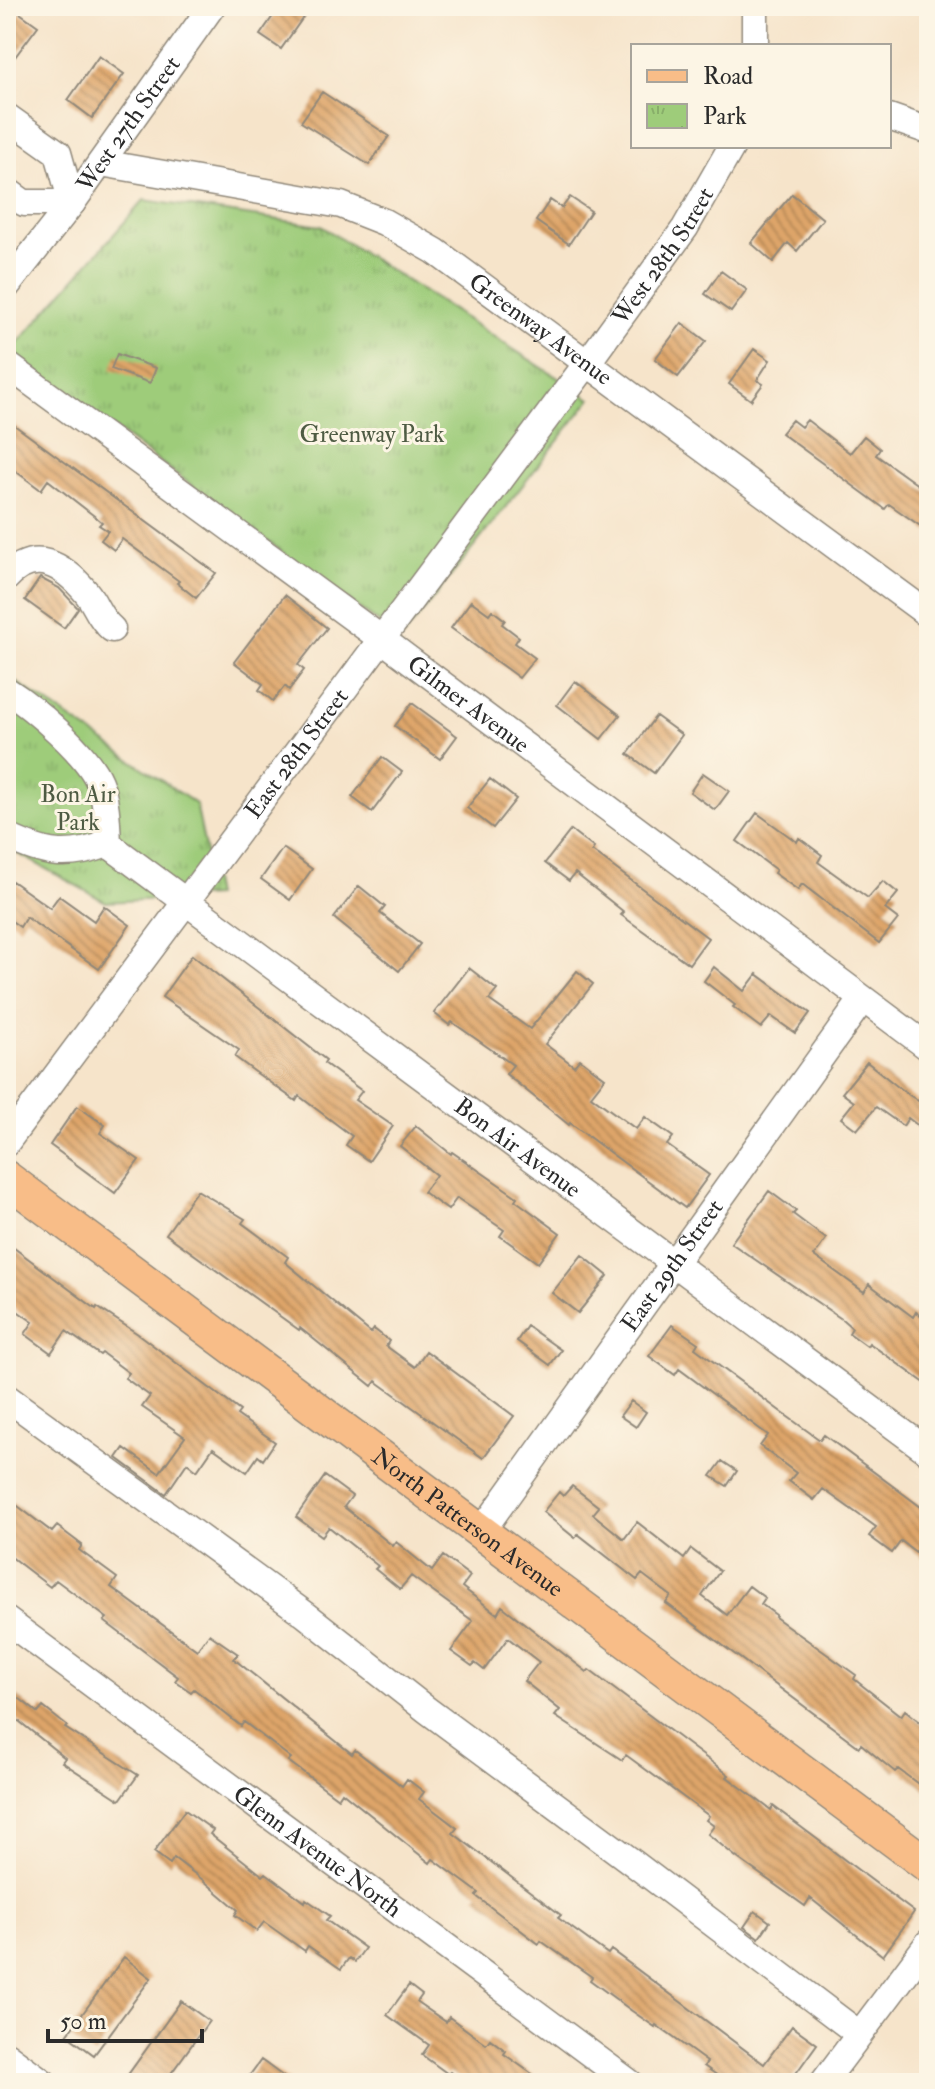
<svg xmlns="http://www.w3.org/2000/svg" width="935" height="2089" font-family="'IM FELL Double Pica',serif">
<style>
.park{fill:url(#park-tufts);stroke:#647c52;stroke-width:2}
.building{fill:url(#building-back-hatch)}
.lines{fill:none;stroke-linecap:round;stroke-linejoin:round}
.minor-casing{stroke:#90887a;stroke-width:29}
.major-casing{stroke:#90887a;stroke-width:37}
.minor{stroke:#fff;stroke-width:26}
.major{stroke:#f8bd88;stroke-width:34}
.labels{text-anchor:middle;stroke-width:6;stroke-linejoin:round;paint-order:stroke}
.street-label{font-size:24px;fill:#2b2b2b;stroke:#fcf5e5}
.park-label{font-size:24px;fill:#4e5b43;stroke:#fcf5e5}
</style>
<defs>
<pattern id="park-tufts" width="24" height="20" patternUnits="userSpaceOnUse" patternTransform="scale(2)"><rect width="24" height="20" fill="#9ecc7a"/><path d="M3 7l-1-3M5 7V3M7 7l1-3M15 17l-1-3M17 17v-4M19 17l1-3" fill="none" stroke="#88af6a"/></pattern>
<pattern id="building-back-hatch" width="6" height="6" patternUnits="userSpaceOnUse" patternTransform="scale(2)"><rect width="6" height="6" fill="#dea569"/><path d="M-1 5l2 2M0 0l6 6M5-1l2 2" fill="none" stroke="#b48757"/></pattern>
</defs>
<rect width="100%" height="100%" fill="#fcf5e5"/>
<filter id="ink" filterUnits="userSpaceOnUse"><feTurbulence type="fractalNoise" baseFrequency=".0125" numOctaves="2"/><feDisplacementMap in="SourceGraphic" scale="16" xChannelSelector="R" yChannelSelector="G"/><feConvolveMatrix kernelMatrix="1 2 1 2 8 2 1 2 1" color-interpolation-filters="sRGB"/></filter>
<filter id="wash" filterUnits="userSpaceOnUse"><feTurbulence type="fractalNoise" baseFrequency=".006" numOctaves="4" result="noise"/><feDisplacementMap in="SourceGraphic" scale="32" xChannelSelector="R" yChannelSelector="G"/><feGaussianBlur stdDeviation="1.8" result="paint"/><feColorMatrix in="noise" values="0 0 0 0 0 0 0 0 0 0 0 0 0 0 0 0 0 1.4 0 .05"/><feComposite in="paint" operator="in"/></filter>
<g filter="url(#wash)">
<rect width="100%" height="100%" fill="#f6e4ca"/>
<!-- park -->
<path class="park" d="M144 200 321 226 591 399 401 639 10 352Z
M6 675 196 804 215 896 106 902 6 847Z"/>
<g id="blocks">
<!-- building -->
<path class="building" d="M6 6H10L38 26 6 69Z
M280 6H311L281 49 260 35Z
M99 56 124 74 92 118 68 100Z
M322 92 389 136 369 165 301 122Z
M792 194 823 219 797 251 788 243 773 262 751 243Z
M570 197 591 211 569 244 536 221 550 200 562 208Z
M721 271 747 290 731 312 705 294Z
M682 323 706 341 678 377 655 359Z
M754 349 770 360 757 380 763 384 751 400 729 384Z
M117 354 156 368 150 383 111 369Z
M6 419 216 573 196 598 177 583 179 581 122 539 114 550 101 540 108 531 99 525 102 522 48 480 41 490 6 464Z
M792 420 801 427 807 420 850 453 864 436 880 449 876 455 929 493V532L889 504 885 509 781 433Z
M40 578 59 588 78 608 64 628 25 600Z
M285 595 327 628 298 665 304 670 289 690 285 686 273 701 259 690 263 684 234 662Z
M471 601 489 614 492 610 505 620 502 624 519 637 515 643 535 658 519 678 451 628Z
M575 681 620 715 601 739 557 705Z
M412 703 457 736 440 759 395 726Z
M656 716 682 735 654 773 628 754Z
M382 757 402 772 372 812 352 797Z
M703 773 729 791 715 810 690 792Z
M490 779 516 799 493 828 467 808Z
M757 813 797 842 799 838 822 855 818 862 868 898 883 881 898 893 885 909 898 919 879 943 802 884 798 890 774 873 776 870 737 841Z
M571 830 594 848 592 851 708 938 689 964 621 915 624 912 575 873 569 881 545 863Z
M283 848 312 869 290 900 261 879Z
M12 881 50 908 59 896 94 921 104 906 130 925 99 969 26 917 20 927 6 917V890Z
M359 886 385 907 380 913 420 944 399 971 334 918Z
M192 955 326 1060 324 1063 362 1091 355 1100 393 1126 369 1161 346 1145 352 1136 299 1096 296 1101 258 1074 235 1057 239 1050 162 997Z
M714 967 744 991 757 974 810 1013 795 1033 771 1016 761 1028 733 1007 735 1005 704 981Z
M469 968 497 990 489 1000 530 1029 577 971 593 984 545 1044 574 1066 580 1059 605 1078 591 1096 636 1129 645 1117 673 1137 667 1145 709 1175 685 1208 570 1123 569 1125 506 1074 513 1065 452 1022 449 1025 434 1013Z
M867 1062 903 1091 929 1108V1134L908 1118 903 1126 876 1107 857 1130 841 1118 854 1102 842 1093Z
M77 1106 105 1125 100 1133 139 1160 115 1193 50 1145Z
M416 1126 451 1154 452 1152 517 1197 515 1200 560 1233 538 1263 500 1236 504 1230 457 1198 448 1210 423 1192 436 1175 400 1146Z
M197 1190 245 1219 242 1223 288 1257 285 1262 371 1333 374 1329 389 1341 386 1346 415 1367 426 1351 514 1416 483 1458 376 1381 372 1386 300 1328 299 1330 166 1234Z
M769 1191 796 1211 793 1214 826 1239 814 1256 864 1292 869 1284 913 1317 916 1312 929 1321V1386L869 1343 867 1346 849 1333 852 1328 843 1320 731 1243Z
M6 1242 96 1309 97 1307 138 1334 240 1411 237 1415 275 1442 263 1460 258 1456 247 1472 213 1448 197 1471 187 1463 166 1494 117 1458 124 1448 159 1473 185 1437 142 1407 150 1396 125 1378 129 1373 102 1353 100 1355 66 1331 51 1353 25 1334 33 1322 6 1303Z
M582 1255 608 1276 578 1313 552 1293Z
M672 1325 698 1343 695 1348 784 1414 820 1440 824 1435 929 1513V1562L901 1541 892 1553 869 1536 876 1527 823 1489 814 1500 789 1481 796 1473 760 1446 768 1435 679 1369 675 1375 649 1356Z
M527 1326 561 1350 550 1365 517 1341Z
M631 1401 646 1412 636 1427 620 1416Z
M722 1461 737 1471 727 1486 711 1476Z
M325 1476 352 1496 344 1507 393 1546 396 1542 432 1571 443 1556 470 1576 462 1587 497 1614 502 1606 587 1672 589 1670 729 1775 727 1777 771 1810 773 1806 914 1912 883 1956 810 1898 805 1906 736 1857 708 1834 714 1826 706 1820 709 1816 626 1755 622 1760 555 1716 560 1710 524 1681 539 1662 508 1638 484 1670 475 1663 472 1666 451 1651 473 1621 411 1576 400 1589 375 1569 378 1566 329 1527 322 1536 296 1517Z
M572 1486 599 1507 593 1514 624 1539 637 1522 684 1559 691 1549 720 1571 702 1596 727 1615 749 1586 765 1598 761 1604 776 1615 775 1617 856 1675 854 1679 901 1716 905 1710 929 1729V1792L898 1769 895 1772 861 1744 859 1747 666 1603 671 1596 642 1574 637 1580 578 1534 575 1538 543 1512 559 1492 563 1496Z
M6 1497 52 1532 57 1526 82 1545 79 1550 117 1578 111 1587 197 1650 209 1634 238 1654 234 1659 352 1754 355 1750 402 1786 407 1779 424 1792 419 1799 457 1828 453 1833 561 1915 558 1918 608 1954 611 1950 764 2064 792 2026 817 2044 789 2083H728L704 2066 707 2062 656 2025 655 2027 632 2011 590 1980 592 1977 541 1941 539 1944 476 1896 479 1893 433 1859 430 1863 342 1792 338 1798 288 1761 291 1758 244 1722 241 1726 194 1689 191 1692 175 1681 178 1677 104 1621 107 1618 56 1580 50 1587 6 1553Z
M6 1688 38 1713 43 1707 67 1726 65 1728 138 1775 120 1800 62 1762 65 1758 15 1718 6 1730Z
M185 1810 213 1830 210 1834 263 1876 266 1873 305 1902 306 1899 330 1916 326 1920 365 1948 355 1962 349 1958 341 1969 308 1946 305 1951 264 1922 257 1931 235 1915 238 1910 203 1880 174 1858 170 1864 154 1852Z
M755 1911 770 1922 759 1938 744 1927Z
M124 1957 151 1978 94 2055 67 2035Z
M409 1985 422 1995 417 2002 446 2022 449 2017 486 2044 490 2039 506 2051 504 2054 545 2083H467L450 2072 448 2074 422 2055 429 2045 387 2015Z
M181 2001 209 2021 164 2083H122Z
M261 2060 292 2083H244Z"/>
</g>
</g>
<g filter="url(#ink)">
<use href="#blocks" fill-opacity="0" stroke="#90887a" stroke-width="2"/>
<g class="lines">
<defs>
<g id="minor">
<path d="M755 6V46"/>
<path d="M6 116 58 153 72 203"/>
<path d="M889 117 929 131"/>
<path id="s1" d="M101 163 341 205 384 222 435 251 929 615"/>
<path d="M6 190 24 203H72"/>
<path id="s2" d="M6 287 72 203 212 6"/>
<path id="s3" d="M6 364 383 640 929 1048"/>
<path d="M6 578C35 547 63 565 86 592 97 605 97 616 112 629"/>
<path d="M6 690C33 707 87 753 99 782 107 801 107 824 108 844"/>
<path d="M6 836C45 855 67 859 108 844"/>
<path id="s4" d="M108 844 929 1452"/>
<path id="s5" d="M6 1143 588 362 685 228 732 146"/>
<path d="M6 1397 306 1615 427 1710 632 1862 859 2034"/>
<path id="s6" d="M481 1532 862 1000"/>
<path id="s7" d="M6 1620 630 2083"/>
<path d="M6 2055 44 2083"/>
<path d="M823 2083 929 1942"/>
</g>
<g id="major">
<path id="s8" d="M6 1178 929 1866"/>
</g>
</defs>
<!-- minor casing -->
<use href="#minor" class="minor-casing"/>
<!-- major casing -->
<use href="#major" class="major-casing"/>
<!-- minor -->
<use href="#minor" class="minor"/>
<!-- major -->
<use href="#major" class="major"/>
</g>
</g>
<g class="labels">
<!-- street labels -->
<g class="street-label">
<text dy="8" stroke="none"><textPath href="#s2" startOffset="204">West 27th Street</textPath></text>
<text dy="8" stroke="none"><textPath href="#s5" startOffset="1104">West 28th Street</textPath></text>
<text dy="8" stroke="none"><textPath href="#s1" startOffset="480">Greenway Avenue</textPath></text>
<text dy="8" stroke="none"><textPath href="#s3" startOffset="574">Gilmer Avenue</textPath></text>
<text dy="8" stroke="none"><textPath href="#s5" startOffset="486">East 28th Street</textPath></text>
<text dy="8" stroke="none"><textPath href="#s4" startOffset="510">Bon Air Avenue</textPath></text>
<text dy="8" stroke="none"><textPath href="#s6" startOffset="328">East 29th Street</textPath></text>
<text dy="8" stroke="none"><textPath href="#s8" startOffset="576">North Patterson Avenue</textPath></text>
<text dy="8" stroke="none"><textPath href="#s7" startOffset="388">Glenn Avenue North</textPath></text>
</g>
<!-- park labels -->
<g class="park-label">
<text x="372" y="442">Greenway Park</text>
<text x="78" y="802">Bon Air<tspan x="78" dy="28">Park</tspan></text>
</g>
</g>
<!-- margin -->
<rect width="935" height="2089" fill="none" stroke="#fcf5e5" stroke-width="32"/>
<!-- legend -->
<rect x="631" y="44" width="260" height="104" fill="#fcf5e5" stroke="#a8a49b" stroke-width="2"/>
<rect x="647" y="70" width="40" height="12" fill="#f8bd88" stroke="#a8a49b" stroke-width="2"/>
<text x="703" y="84" font-size="24" fill="#2b2b2b">Road</text>
<rect x="647" y="104" width="40" height="24" fill="url(#park-tufts)" stroke="#a8a49b" stroke-width="2"/>
<text x="703" y="124" font-size="24" fill="#2b2b2b">Park</text>
<!-- scale -->
<path d="M48 2029v12h154v-12" fill="none" stroke="#2b2b2b" stroke-width="4"/>
<text x="60" y="2029" font-size="24" fill="#2b2b2b" stroke="#fcf5e5" stroke-width="6" paint-order="stroke">50 m</text>
</svg>
